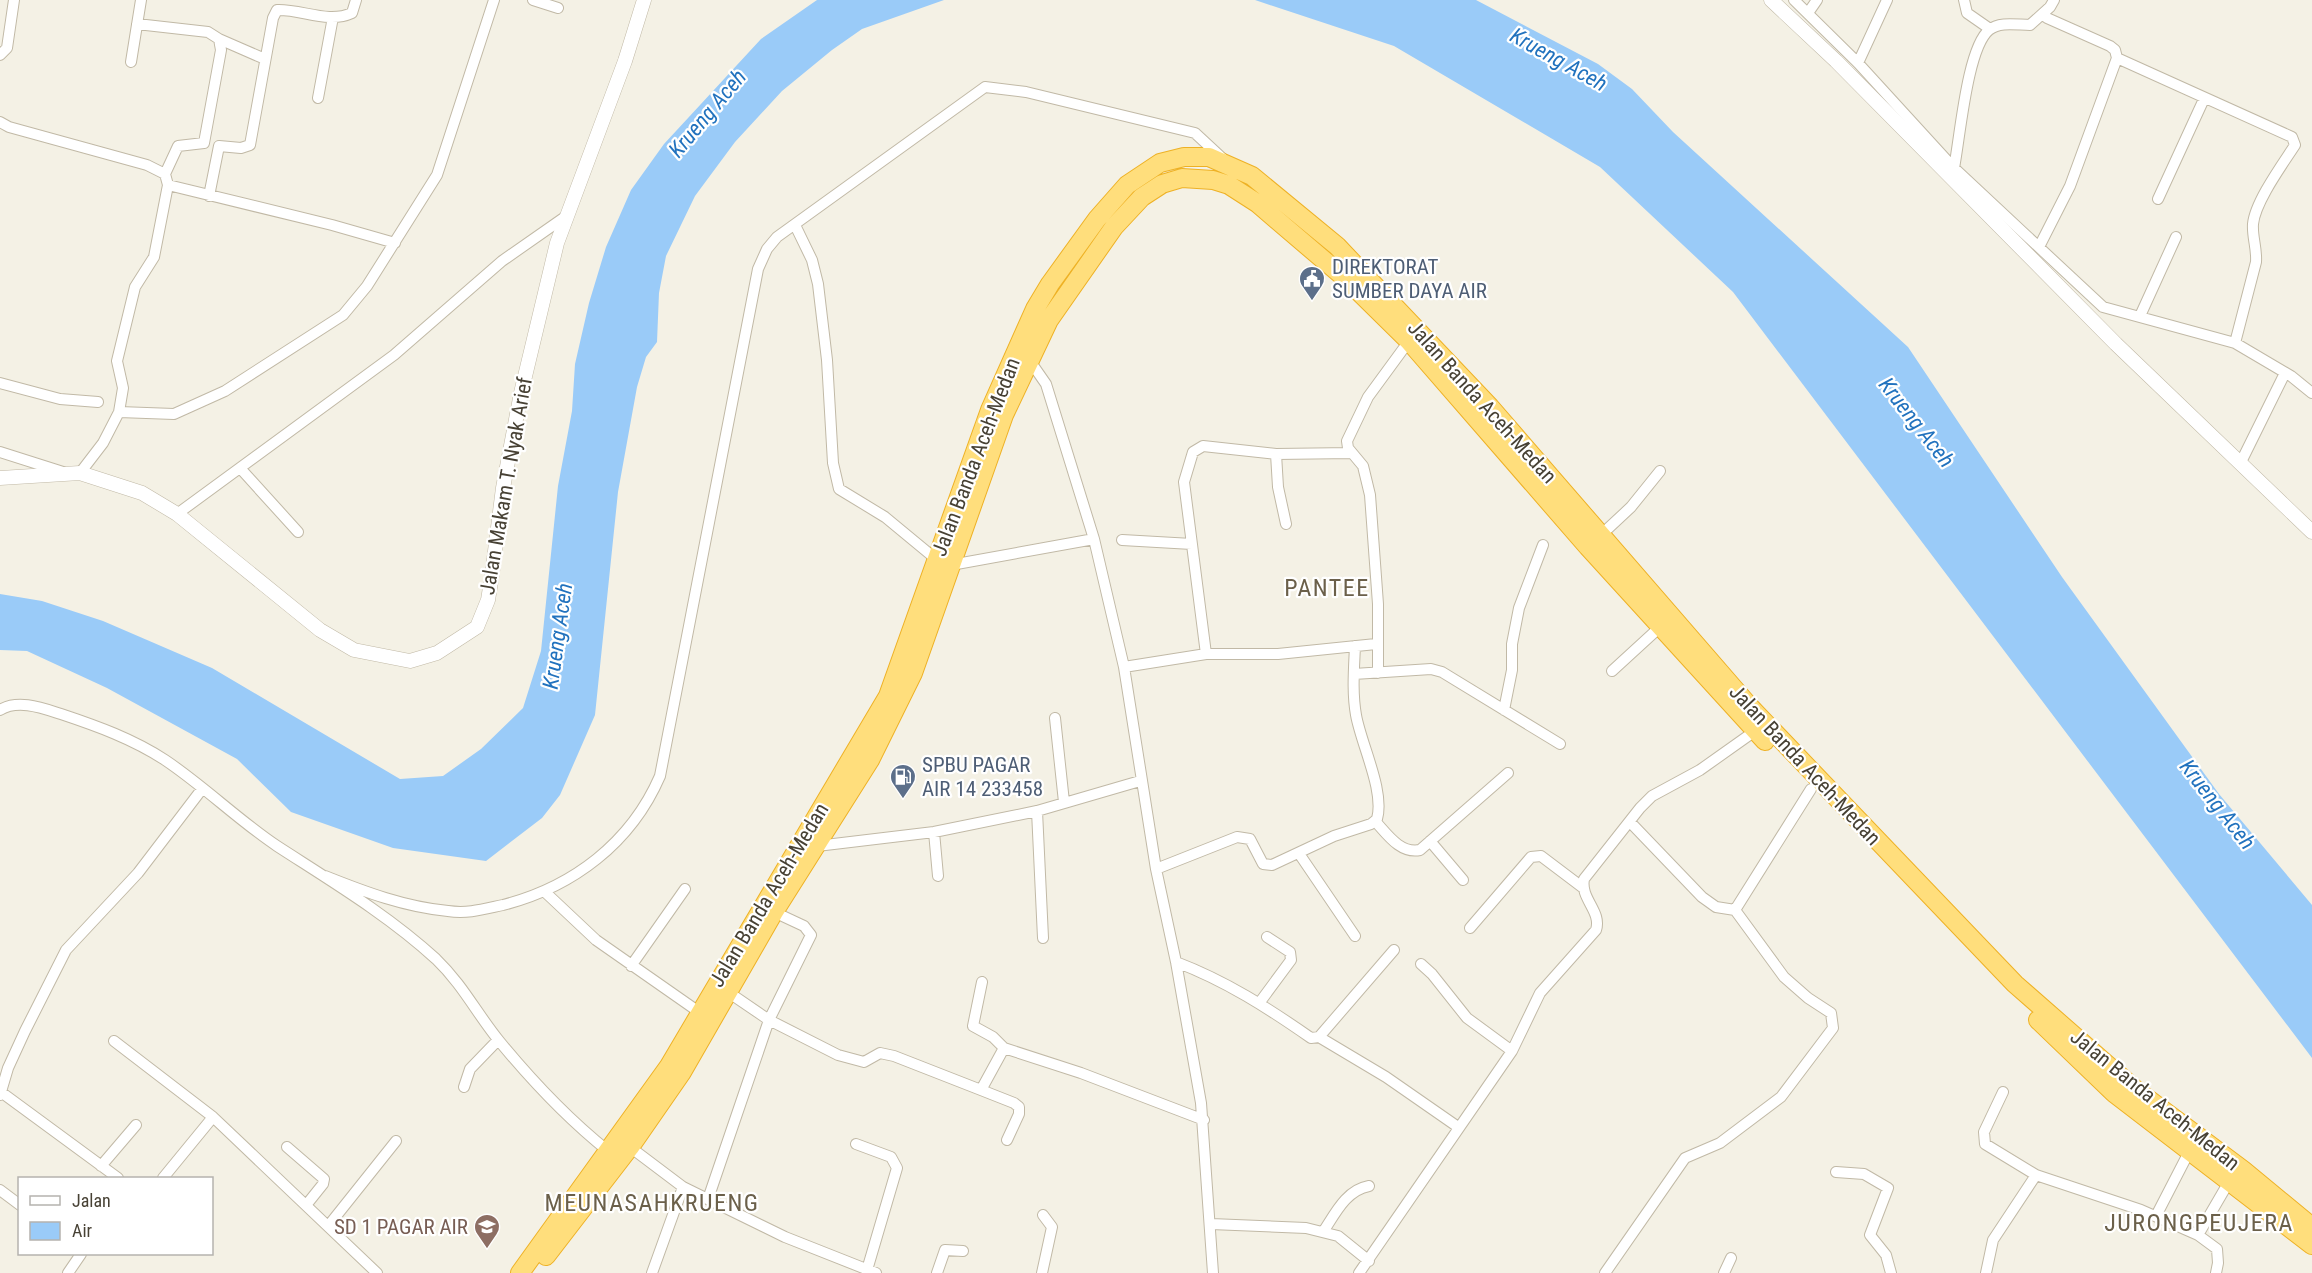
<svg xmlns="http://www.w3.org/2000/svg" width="2312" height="1273" font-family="'Roboto Condensed',sans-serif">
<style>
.water{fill:#9acbf8}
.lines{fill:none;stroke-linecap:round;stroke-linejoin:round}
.minor-casing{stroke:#c1b9a6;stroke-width:12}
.tertiary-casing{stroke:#c1b9a6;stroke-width:15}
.trunk-casing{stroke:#eeb125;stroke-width:20}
.minor{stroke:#fff;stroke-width:10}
.tertiary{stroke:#fff;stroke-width:14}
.trunk{stroke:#ffde7c;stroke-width:18}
.labels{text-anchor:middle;stroke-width:4.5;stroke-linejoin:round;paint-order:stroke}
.service-label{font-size:21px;fill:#4e5e75;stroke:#fff;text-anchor:start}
.street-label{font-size:21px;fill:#474134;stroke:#fff}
.education-label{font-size:21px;fill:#785e54;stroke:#fff;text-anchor:end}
.water-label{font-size:22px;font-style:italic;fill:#2172be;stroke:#fff}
.quarter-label{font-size:24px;letter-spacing:1.5px;fill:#6b604a;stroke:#fff}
</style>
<rect width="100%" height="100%" fill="#f4f1e5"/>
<!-- water -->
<path class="water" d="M817 0H944L862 29 832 50 782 91 735 142 695 196 666 256 659 293 657 342 646 357 637 387 618 492 595 715 560 795 542 818 486 861 393 848 291 812 237 759 107 688 27 651 0 650V594L42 601 103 621 212 668 400 779 443 776 481 749 523 708 541 651 558 486 572 411 575 364 589 303 606 247 631 190 664 144 761 39Z
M1255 0H1476L1598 64 1632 89 1673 132 1908 347 2062 577 2219 794 2312 905V1058L1733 292 1600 167 1394 46Z"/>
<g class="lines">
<defs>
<path id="minor" d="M533 0 558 8
M1794 0 1858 63 1954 168 2103 307 2235 343 2291 376 2312 393
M1964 0 1967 13 1990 29
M1808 13 1817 0
M2047 18 2110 46 2115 50 2117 58
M137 24 208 32 219 39 221 50 204 143 178 146 165 174
M219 39 265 59
M0 55 7 48 14 0
M131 62 141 0
M1858 63 1887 0
M318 98 333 17
M0 122 9 127 147 165 165 174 168 185 154 257 135 287 117 361 123 388 119 412
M1954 168C1960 138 1967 48 1989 30 2000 21 2017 25 2030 25L2050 7 2054 0
M168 185 332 225 395 243
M209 196 219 146 241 148 250 145 273 18 277 10C302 9 328 24 352 13L356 0
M2158 199 2204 99
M795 225 812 260 818 284 827 360 833 463 839 489 885 517 937 560 951 565 1094 539
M2039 247 2070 186 2117 58 2292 137 2295 145C2282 165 2255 202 2253 224 2252 237 2257 248 2256 262L2235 343
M2140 316 2176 237
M1030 361 1046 384 1094 539 1124 667 1156 869 1176 962 1201 1103 1213 1273
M0 383 60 399 98 402
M0 452 63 472
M1276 454 1278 487 1286 524
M2241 462 2285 373
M240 468 298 532
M80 473 103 443 119 412 174 414 225 391 343 315 367 286 437 175 494 0
M177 514 394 355 502 261 565 217
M1601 535 1631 507 1660 471
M1122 540 1192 544
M1206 654 1184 482 1193 452 1203 446 1276 454 1352 453
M1124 667 1206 654H1278L1376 644
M1612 671 1660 627
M1378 673V604L1370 495 1363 466 1348 448 1347 441 1368 397 1409 341
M1354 674 1431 669 1442 672 1560 744
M0 710C18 699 42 708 61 714 97 726 133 739 165 760 204 786 238 820 277 846 331 881 388 915 436 959 463 985 477 1014 500 1042 533 1082 568 1119 608 1151
M1504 710 1512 670V644L1519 608 1543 545
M1055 718 1064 802
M1037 811 1043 938
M1375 821C1387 834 1400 854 1420 850L1508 773
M1630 822 1702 897 1716 907 1735 910
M934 832 938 876
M1430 841 1463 880
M817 846 934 832 1037 811 1140 781
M1300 855 1355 936
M1156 869 1237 837 1250 839 1263 864 1272 865 1334 836 1371 824 1377 819C1385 791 1361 744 1356 715 1352 692 1354 669 1355 646
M325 876C365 892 405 907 448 911 468 914 484 909 503 905 573 887 631 843 660 776L758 269 767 249 777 237 985 87 1026 92 1195 133 1223 159
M545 892 596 940 699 1012
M1735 910 1811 789
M774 912 804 926 811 935 769 1020 838 1055 864 1062 880 1053 894 1056 981 1090 1004 1048 1081 1073 1204 1120
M1470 928 1531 857 1541 856 1582 887
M1176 962C1226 981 1268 1008 1311 1038L1319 1037 1386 1077 1458 1127
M1421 964 1432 974 1467 1018 1512 1051
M631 966 685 889
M982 982 973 1026 993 1037 1004 1048
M1260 1002 1291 960 1290 952 1267 937
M1319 1037 1394 950
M114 1041 213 1117 163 1178
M464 1087 470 1069 498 1040
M981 1090 1014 1103 1019 1107V1114L1007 1140
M1 1092 118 1178
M2003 1092 1984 1132 1985 1144 2036 1175 2141 1210 2198 1235
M0 1095 8 1068 25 1031 66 950 138 873 202 789
M213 1117 377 1273
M856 1144 891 1157 897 1168 867 1270
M287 1147 324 1179 323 1184 307 1204
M630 1147 683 1187 785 1237 876 1273
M101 1166 136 1125
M1836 1172 1864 1174 1888 1188 1870 1235 1886 1255 1891 1273
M0 1190 20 1205
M708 1199 769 1020 728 992
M2156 1216 2189 1152
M1211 1224 1306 1228 1338 1236 1369 1261
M329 1225 396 1141
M1323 1232C1335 1214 1346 1190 1369 1186
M68 1273 81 1254
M652 1273 683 1187
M937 1273 945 1250 963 1251
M1042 1273 1052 1227 1043 1215
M1359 1273 1512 1051 1540 993 1596 930C1602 911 1580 899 1584 879L1640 808 1652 796 1700 770 1755 731
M1605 1273 1685 1158 1720 1143 1781 1097 1833 1028 1831 1013 1808 998 1784 977 1735 910
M1724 1273 1731 1258
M1986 1273 1993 1240 2036 1175
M2216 1273 2218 1263 2217 1249 2198 1235 2230 1180"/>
<path id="tertiary" d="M1771 0 1836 61 2116 344 2312 532
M0 478 80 473 142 493 177 514 320 630 354 650 410 661 437 653 477 627 488 600 492 575 503 488 521 393 557 243 625 61 644 0"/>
<path id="trunk" d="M2038 1020 2114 1093 2312 1245
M546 1256 630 1147 682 1072 774 912 870 760 913 673 1004 415 1049 320 1114 227 1142 197 1162 184 1182 178 1213 180 1229 185 1257 203 1346 279 1409 341 1588 547 1765 741
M520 1273 669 1066 888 696 990 410 1035 309 1050 284 1097 219 1127 185 1160 163 1184 157H1209L1252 176 1337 246 1490 407 1750 707 2015 984 2136 1090 2243 1170 2312 1227"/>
</defs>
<!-- minor casing -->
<use href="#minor" class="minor-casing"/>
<!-- tertiary casing -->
<use href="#tertiary" class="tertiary-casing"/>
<!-- trunk casing -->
<use href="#trunk" class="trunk-casing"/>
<!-- minor -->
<use href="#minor" class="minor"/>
<!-- tertiary -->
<use href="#tertiary" class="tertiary"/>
<!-- trunk -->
<use href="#trunk" class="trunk"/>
</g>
<!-- icons -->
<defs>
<symbol id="civic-pin" viewBox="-11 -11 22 30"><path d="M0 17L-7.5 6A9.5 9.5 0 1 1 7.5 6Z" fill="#5c6f8a" stroke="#fff"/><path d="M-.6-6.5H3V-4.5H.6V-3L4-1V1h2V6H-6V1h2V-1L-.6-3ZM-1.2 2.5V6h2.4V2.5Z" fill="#fff"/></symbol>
<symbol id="fuel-pin" viewBox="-11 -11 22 30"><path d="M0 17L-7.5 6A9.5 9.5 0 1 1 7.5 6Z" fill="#5c6f8a" stroke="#fff"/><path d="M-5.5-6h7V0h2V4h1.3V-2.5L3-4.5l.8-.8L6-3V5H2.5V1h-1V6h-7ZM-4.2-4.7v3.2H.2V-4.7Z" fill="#fff"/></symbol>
<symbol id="school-pin" viewBox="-11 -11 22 30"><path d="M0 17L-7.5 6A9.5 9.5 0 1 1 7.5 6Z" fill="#8d6e63" stroke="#fff"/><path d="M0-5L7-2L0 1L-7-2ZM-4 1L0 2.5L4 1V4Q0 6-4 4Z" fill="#fff"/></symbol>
</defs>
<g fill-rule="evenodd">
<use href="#civic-pin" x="1297" y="264" width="30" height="40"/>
<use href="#fuel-pin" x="888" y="762" width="30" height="40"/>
<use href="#school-pin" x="472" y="1212" width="30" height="40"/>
</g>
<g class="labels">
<!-- service labels -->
<g class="service-label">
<text x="1332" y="274">DIREKTORAT<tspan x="1332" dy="24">SUMBER DAYA AIR</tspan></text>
<text x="922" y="772">SPBU PAGAR<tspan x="922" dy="24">AIR 14 233458</tspan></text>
</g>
<!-- street labels -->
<g class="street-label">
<text transform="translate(1482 402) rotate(48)" y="7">Jalan Banda Aceh-Medan</text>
<text transform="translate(976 457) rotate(-69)" y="7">Jalan Banda Aceh-Medan</text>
<text transform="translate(506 486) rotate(-80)" y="7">Jalan Makam T. Nyak Arief</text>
<text transform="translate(1805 765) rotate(47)" y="7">Jalan Banda Aceh-Medan</text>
<text transform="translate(769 895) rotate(-59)" y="7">Jalan Banda Aceh-Medan</text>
<text transform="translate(2155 1100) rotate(39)" y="7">Jalan Banda Aceh-Medan</text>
</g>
<!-- education labels -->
<g class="education-label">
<text x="468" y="1234">SD 1 PAGAR AIR</text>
</g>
<!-- water labels -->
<g class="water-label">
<text transform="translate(1559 59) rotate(29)" y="8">Krueng Aceh</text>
<text transform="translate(707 113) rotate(-50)" y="8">Krueng Aceh</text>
<text transform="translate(1917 422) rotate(52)" y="8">Krueng Aceh</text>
<text transform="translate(557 636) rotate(-82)" y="8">Krueng Aceh</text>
<text transform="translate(2218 804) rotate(52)" y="8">Krueng Aceh</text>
</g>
<!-- quarter labels -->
<g class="quarter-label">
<text x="1327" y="596">PANTEE</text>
<text x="652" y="1211">MEUNASAHKRUENG</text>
<text x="2199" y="1231">JURONGPEUJERA</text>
</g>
</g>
<!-- legend -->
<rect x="18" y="1177" width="195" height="78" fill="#ffffff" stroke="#b5b3ae" stroke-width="1.5"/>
<rect x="30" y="1196" width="30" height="9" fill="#ffffff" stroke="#b5b3ae" stroke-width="1.5"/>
<text x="72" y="1207" font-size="18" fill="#474134">Jalan</text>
<rect x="30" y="1222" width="30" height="18" fill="#9acbf8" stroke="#b5b3ae" stroke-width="1.5"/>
<text x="72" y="1237" font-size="18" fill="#474134">Air</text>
</svg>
